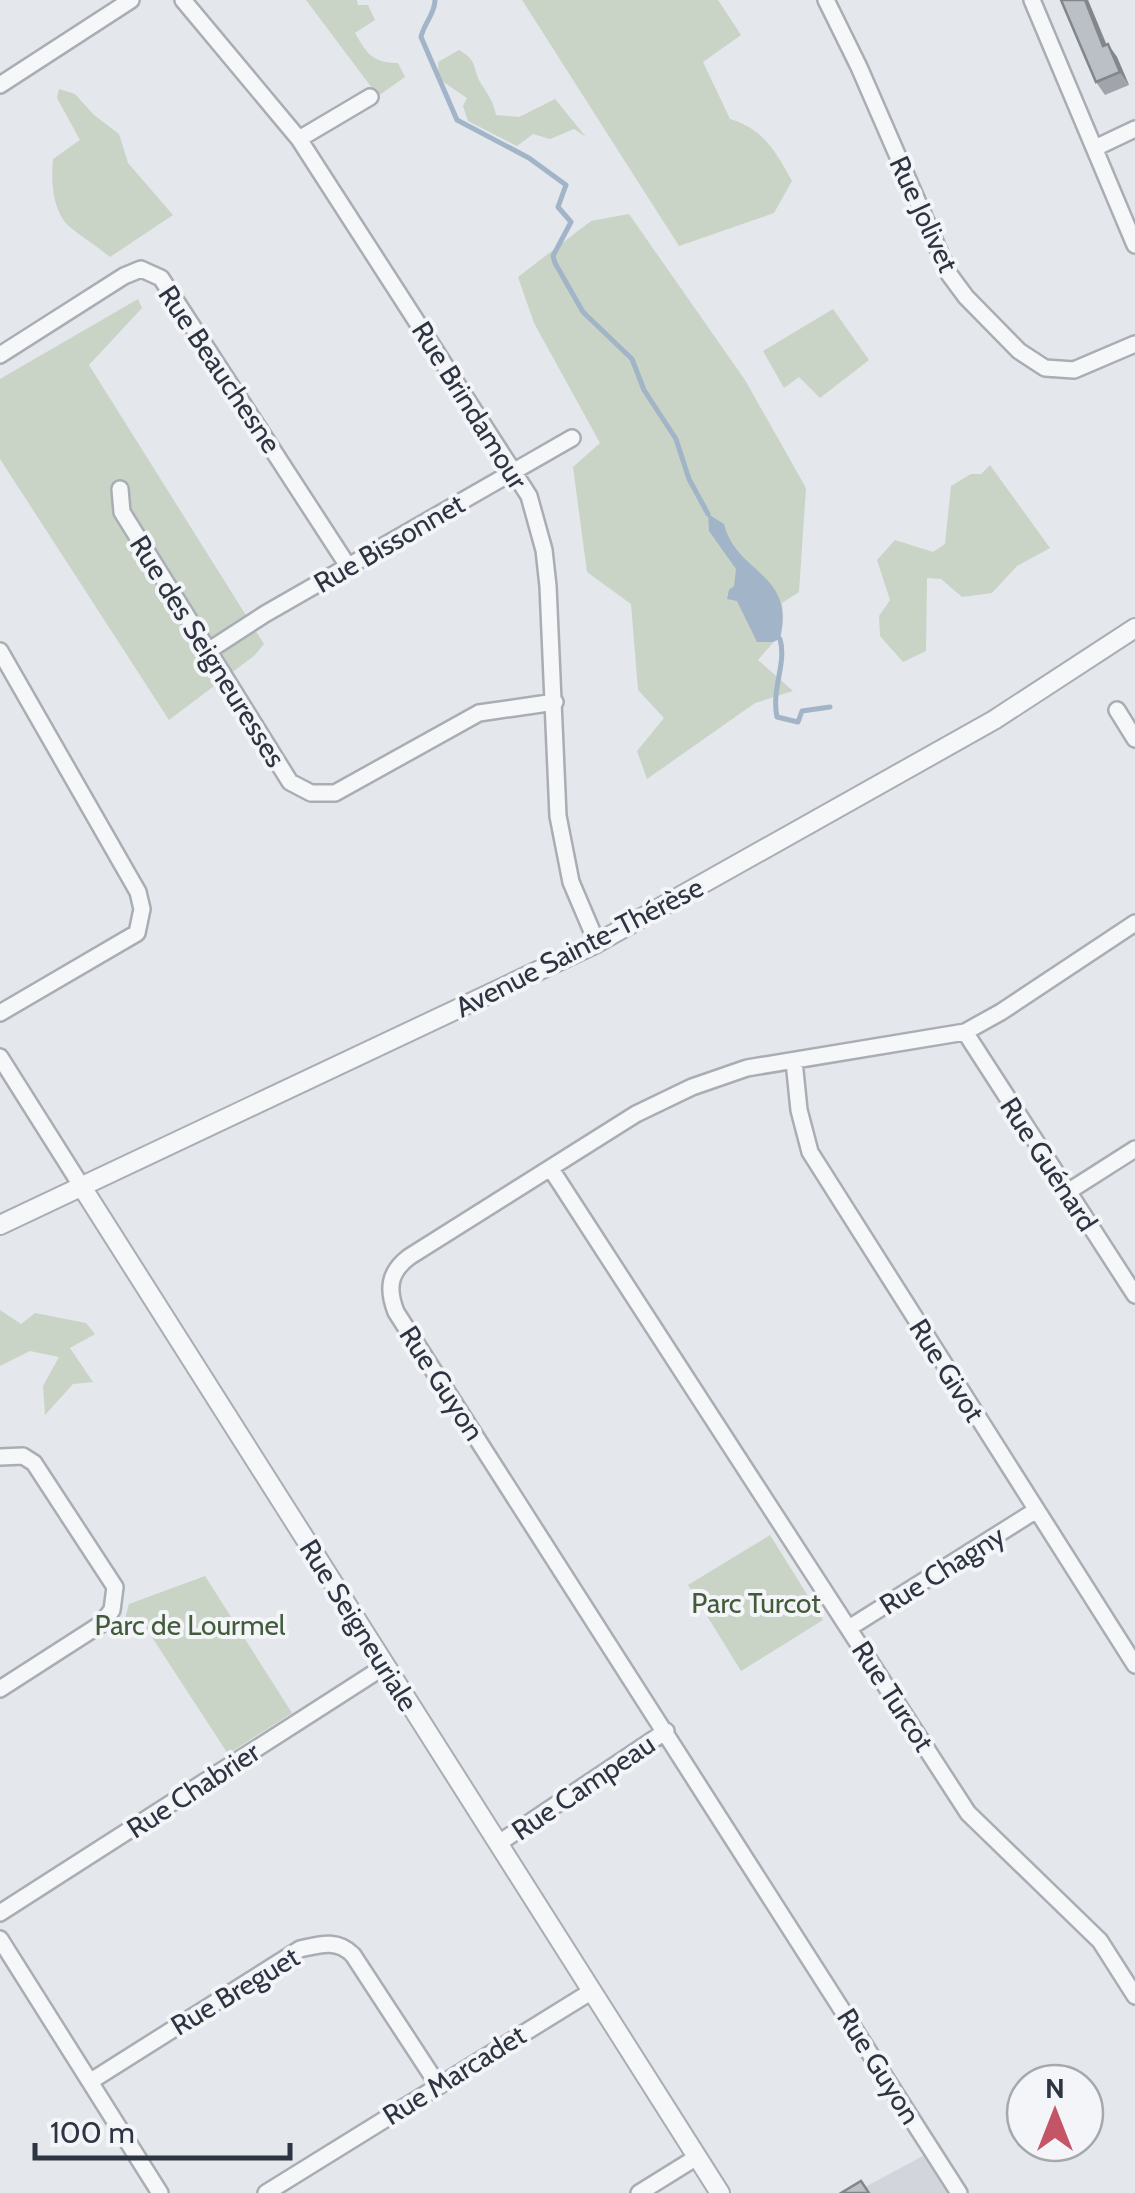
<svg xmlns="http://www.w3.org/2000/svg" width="1135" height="2193" font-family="Cabin,sans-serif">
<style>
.built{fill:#d2d6dc}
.green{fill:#c9d4c6}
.water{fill:#a2b4c7}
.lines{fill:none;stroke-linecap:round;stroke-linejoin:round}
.stream{stroke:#a2b4c7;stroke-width:5}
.minor-casing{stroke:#a9aeb5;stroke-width:20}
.tertiary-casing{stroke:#a9aeb5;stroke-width:22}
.minor{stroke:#f6f7f9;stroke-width:15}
.tertiary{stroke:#f6f7f9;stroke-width:18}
.wall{fill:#a1a5ab}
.shaded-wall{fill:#83868b}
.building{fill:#bbc0c7;stroke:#83868b;stroke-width:2.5}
.labels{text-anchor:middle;stroke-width:8;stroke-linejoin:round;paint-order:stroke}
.street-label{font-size:28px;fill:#2d3542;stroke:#f4f5f8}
.park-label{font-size:28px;fill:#425c3b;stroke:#f4f5f8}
</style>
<rect width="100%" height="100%" fill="#e4e7eb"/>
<!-- built -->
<path class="built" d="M932 2151 959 2193H854Z"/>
<!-- green -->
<path class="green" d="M306 0H357L358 5H368L375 20 355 33C367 54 373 63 398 63L405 77 378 96Z
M522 0H718L741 35 703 62 730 119C764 129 776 152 792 181L774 213 679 246Z
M459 50C480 62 471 69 482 85 489 97 493 100 496 115L519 117 555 99 586 137 574 129 550 139 533 134 517 146 468 121 463 106 467 98 439 79 438 62Z
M59 89 75 94 94 115 119 134 128 163 173 215 110 257C100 248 71 230 65 222 52 205 51 179 53 159L80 140 57 98Z
M629 214 745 380 806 488 799 592 782 603C786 635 776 638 758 660L793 691 755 703 647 779 637 751 664 718 638 690 631 604 587 572 573 467 600 443 534 323 518 277 591 221Z
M138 299 142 308 89 365 264 644 255 655 169 720 0 459V379Z
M833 309 869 360 820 398 799 377 784 388 763 351Z
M990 465 1050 548 1017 566 992 593 962 597 941 579 927 578 926 651 903 662 880 636 879 616 890 600 877 560 895 540 933 552 945 544 951 486 971 474H981Z
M0 1310 21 1324 35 1313 86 1323 95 1334 70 1348 93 1382 73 1384 45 1415 43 1386 59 1357 30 1351 0 1366Z
M770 1535 823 1620 741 1671 688 1585Z
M205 1576 292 1713 228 1754 144 1625 125 1619 129 1604Z"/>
<!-- water -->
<path class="water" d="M708 514 724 524C737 575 796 572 780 639L773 642H757L737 601 727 599 729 590 734 586 736 569 709 531Z"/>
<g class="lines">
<!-- stream -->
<path class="stream" d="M435 0C435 14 424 23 421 37L457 120 529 158 566 185 558 207 571 222 553 256 555 263 583 312 632 359 644 390 676 439 689 479 708 514
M780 639C787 663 771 689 777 717L798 722 802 711 830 707"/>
<defs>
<path id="minor" d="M183 0 299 139 529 496 544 550 548 586 558 816 571 882 597 943
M826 0 859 67 949 274 966 297 1019 351 1045 368 1074 370 1135 344
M1032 0 1135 245
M0 85 131 0
M299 139 370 97
M1095 148 1135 129
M0 355 124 276 141 269 161 278 348 566
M120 489 122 512 290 782 311 793H335L479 713 555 702
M0 651 138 892 142 909 137 933 0 1013
M208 651 265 614 572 438
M1117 710 1135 739
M965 1032 1135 1295
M0 1057 82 1187
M794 1061 799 1110 810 1152 1135 1665
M551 1169 968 1813 1100 1941 1135 1996
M1066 1193 1135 1149
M0 1457 23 1456 34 1463 115 1587 112 1610 101 1624 0 1689
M849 1628 1035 1511
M499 1843 666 1731
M0 1913 385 1666
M0 1939 160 2193
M91 2081 300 1949C321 1944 338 1939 353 1955L438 2085
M266 2193 592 1991
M639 2193 697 2157
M959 2193 396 1312C387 1289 389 1272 409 1257L636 1114 692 1087 747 1068 965 1032 1001 1012 1135 923"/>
<path id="tertiary" d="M82 1187 720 2193
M0 1225 597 943 994 720 1135 628"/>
</defs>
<!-- minor casing -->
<use href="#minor" class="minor-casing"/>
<!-- tertiary casing -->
<use href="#tertiary" class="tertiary-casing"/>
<!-- minor -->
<use href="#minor" class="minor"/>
<!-- tertiary -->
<use href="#tertiary" class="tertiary"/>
</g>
<!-- wall -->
<path class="wall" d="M1088 0 1107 45 1117 57 1129 85 1105 95 1096 82Z"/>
<!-- shaded-wall -->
<path class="shaded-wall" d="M1085 0H1088L1112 59 1103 46Z
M1108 44 1117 57 1129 85 1120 72Z"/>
<!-- building -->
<path class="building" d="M1061 0H1085L1103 46 1108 44 1120 72 1096 82Z
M861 2181 869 2193H841Z"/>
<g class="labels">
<!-- street labels -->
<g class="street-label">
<text transform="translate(924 214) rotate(65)" y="10">Rue Jolivet</text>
<text transform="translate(220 369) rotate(56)" y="10">Rue Beauchesne</text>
<text transform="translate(470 405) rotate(58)" y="10">Rue Brindamour</text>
<text transform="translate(389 543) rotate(-30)" y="10">Rue Bissonnet</text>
<text transform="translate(208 651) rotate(58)" y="10">Rue des Seigneuresses</text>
<text transform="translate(579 947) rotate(-27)" y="10">Avenue Sainte-Thérèse</text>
<text transform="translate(1049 1164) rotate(57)" y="10">Rue Guénard</text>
<text transform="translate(947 1370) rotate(58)" y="10">Rue Givot</text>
<text transform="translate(442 1383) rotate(57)" y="10">Rue Guyon</text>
<text transform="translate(942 1570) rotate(-32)" y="10">Rue Chagny</text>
<text transform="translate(359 1625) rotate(58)" y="10">Rue Seigneuriale</text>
<text transform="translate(893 1696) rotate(57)" y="10">Rue Turcot</text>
<text transform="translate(583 1787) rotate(-34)" y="10">Rue Campeau</text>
<text transform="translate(193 1790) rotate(-33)" y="10">Rue Chabrier</text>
<text transform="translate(235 1991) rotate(-31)" y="10">Rue Breguet</text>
<text transform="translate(879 2066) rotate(58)" y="10">Rue Guyon</text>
<text transform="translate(454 2075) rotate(-32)" y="10">Rue Marcadet</text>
</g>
<!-- park labels -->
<g class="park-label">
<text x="756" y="1613">Parc Turcot</text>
<text x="190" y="1635">Parc de Lourmel</text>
</g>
</g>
<!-- north arrow -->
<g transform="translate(1055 2113)"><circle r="48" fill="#f4f5f8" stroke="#a4a8af" stroke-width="2.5"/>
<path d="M0-8L18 38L0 25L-18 38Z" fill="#c45566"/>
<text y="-15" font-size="28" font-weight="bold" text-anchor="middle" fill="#2d3542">N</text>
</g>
<!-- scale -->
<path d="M35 2143v15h255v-15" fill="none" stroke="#2d3542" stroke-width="5"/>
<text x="50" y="2143" font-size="30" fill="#2d3542" stroke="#f4f5f8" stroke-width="8" paint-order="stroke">100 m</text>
</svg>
